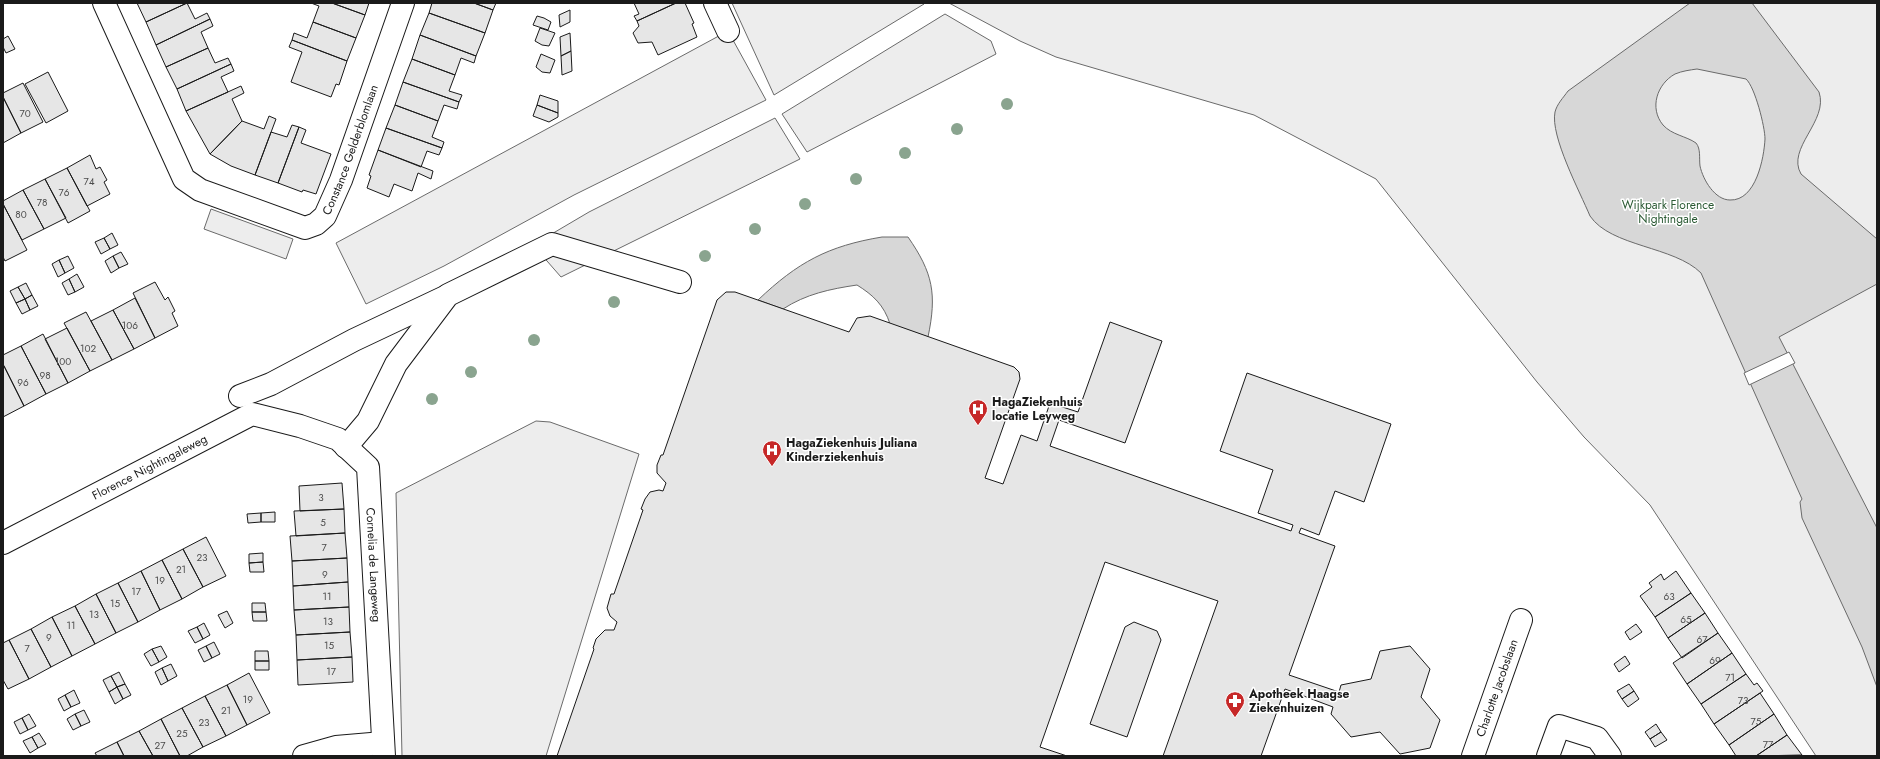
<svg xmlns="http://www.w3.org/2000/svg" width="1880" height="759" font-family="Jost,sans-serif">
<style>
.built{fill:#ededed;stroke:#6a6a6a}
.water{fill:#d7d7d7;stroke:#6a6a6a;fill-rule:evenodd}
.pier{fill:#fff;stroke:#6a6a6a}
.building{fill:#e6e6e6;stroke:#1a1a1a}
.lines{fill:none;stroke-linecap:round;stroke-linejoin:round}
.minor-casing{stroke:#1a1a1a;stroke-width:24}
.minor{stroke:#fff;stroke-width:22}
.tree{fill:#8aa48f}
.labels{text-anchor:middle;stroke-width:3;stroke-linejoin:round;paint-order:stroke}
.number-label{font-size:10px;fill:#4d4d4d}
.street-label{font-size:12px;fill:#1a1a1a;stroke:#fff}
.park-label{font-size:12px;fill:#2b5a34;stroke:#fff}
.poi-label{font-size:12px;font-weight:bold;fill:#1a1a1a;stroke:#fff;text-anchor:start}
</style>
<rect width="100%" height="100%" fill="#fff"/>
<!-- built -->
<path class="built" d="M732 3H921L924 4 774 95Z
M949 3H1877V756H1816L1650 505 1584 437 1537 382 1376 179 1254 115 1056 57 1020 41Z
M945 14 991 41 996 54 807 152 782 114Z
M728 31 766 100 574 195 444 266 366 304 336 243Z
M775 118 800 159 561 277 533 245 589 212Z
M211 209 293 239 286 259 204 229Z
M536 421 550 422 639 454 546 756H402L396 493Z"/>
<!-- water -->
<path class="water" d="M1690 3H1752L1819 92C1829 121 1786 148 1801 174L1877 239V284L1779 337 1877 528V687L1862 647 1802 518 1800 502 1802 499 1701 273C1674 246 1611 247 1590 216 1580 192 1550 136 1555 112 1557 104 1563 98 1568 91ZM1697 69 1746 79C1755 87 1765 127 1765 139 1764 158 1756 201 1730 200 1715 200 1703 180 1700 166 1699 158 1701 149 1696 143 1686 136 1672 135 1663 125 1649 108 1657 84 1675 74 1682 71 1690 70 1697 69Z
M882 237H908C933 273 937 294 928 337L890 324C884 305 873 295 857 285 830 289 806 294 783 309L758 300C798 262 828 246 882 237Z"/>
<!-- pier -->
<path class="pier" d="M1789 352 1795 363 1749 385 1744 373Z"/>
<!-- building -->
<path class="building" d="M137 3H187L146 22Z
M187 3 195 19 207 13 210 19 156 45 146 22Z
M311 3H332L365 15 356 38 313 22 319 6Z
M332 3H369L365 15Z
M432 3H474L493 10 485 33 429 13Z
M474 3H496L493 10Z
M634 3H676L637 21 634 16 639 14Z
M676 3H685L694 23 692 24 697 37 658 55 652 42 638 43 633 33 639 26 637 21Z
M570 10V22L560 27 559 15Z
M429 13 485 33 476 56 420 35Z
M537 16 544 18 551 22 548 30 533 25Z
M210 19 213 26 201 32 208 48 166 67 156 45Z
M313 22 356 38 347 61 292 40 294 33 307 38Z
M540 28 555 33 549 46 542 45 535 41Z
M570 33 571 51 561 56 560 37Z
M420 35 476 56 474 63 461 58 455 75 412 59Z
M8 36 15 49 6 53 3 47V39Z
M292 40 347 61 339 85 336 84 331 97 291 82 302 52 289 47Z
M208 48 215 63 228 58 231 64 177 89 166 67Z
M571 51 572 71 562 75 561 56Z
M541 54 555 60 550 73 542 72 536 67Z
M412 59 455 75 449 91 462 95 459 102 403 82Z
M231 64 234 71 221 77 228 92 186 111 177 89Z
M48 72 68 111 46 123 25 84Z
M403 82 459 102 457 109 444 105 438 121 395 105Z
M23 83 43 122 21 133 3 97V93Z
M241 86 244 93 232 99 242 121 210 154 186 111Z
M540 95 558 101V113L537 105Z
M3 97 21 133 3 143Z
M395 105 438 121 432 137 444 142 442 148 386 128Z
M537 105 558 113V117L549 122 533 116Z
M269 116 276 119 255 175 231 166 210 154 242 121 264 129Z
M292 125 299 127 278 183 255 175 271 132 287 137Z
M299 127 306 130 301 143 331 154 316 194 303 190 302 192 278 183Z
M386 128 442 148 439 155 427 151 421 167 378 150Z
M378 150 433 171 431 179 418 173 412 191 394 184 389 197 367 188 371 176 369 175Z
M90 155 96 169 100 167 107 180 104 182 110 194 87 206 67 168Z
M67 168 90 211 68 223 45 179Z
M45 179 66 218 44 229 23 190Z
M23 190 44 229 22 240 3 204V201Z
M3 204 27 250 5 261 3 257Z
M112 233 118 245 110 249 104 238Z
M104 238 110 249 101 254 95 242Z
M121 252 128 264 119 268 113 256Z
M68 256 74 268 65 273 59 260Z
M113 256 119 268 111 273 105 261Z
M59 260 65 273 58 277 52 264Z
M77 274 84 287 75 292 69 279Z
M69 279 75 292 68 295 62 283Z
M155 282 165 300 168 297 175 311 172 313 178 326 155 338 133 293Z
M26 283 32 295 25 299 18 287Z
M18 287 25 299 16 303 10 291Z
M726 292H735L849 332 857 318 870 316 1014 367 1019 372 1020 379 985 478 1003 484 1021 435 1037 441 1050 403 1078 412 1110 322 1162 341 1125 443 1059 420 1050 446 1291 531 1293 525 1258 513 1273 470 1220 451 1247 373 1391 424 1364 502 1335 491 1319 535 1301 528 1299 533 1335 546 1289 675 1339 692 1341 685 1371 679 1380 651 1410 646 1430 669 1421 697 1440 720 1430 748 1400 754 1380 732 1351 737 1331 714 1333 707 1285 689 1261 756H1163L1218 601 1105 562 1040 747 1067 756H557L594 649 593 648 596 639 605 630H614L617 622 610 616 607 608 611 594H614L643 510 641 509 645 499 650 492 659 490 663 491 666 483 657 473V465L661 455H663L717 300Z
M32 295 38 306 30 310 25 299Z
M135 298 155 338 134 349 113 310Z
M25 299 30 310 22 314 16 303Z
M113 310 134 349 112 360 91 321Z
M86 312 112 360 90 371 64 323Z
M67 328 90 371 68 383 45 339Z
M43 334 68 383 46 394 21 346Z
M21 346 46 394 24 406 3 364V355Z
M4 366 24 406 3 417V367Z
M342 483 344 509 300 511 299 486Z
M344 509 345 533 296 536 294 511Z
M275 512V522H261V513Z
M261 513V522L248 523 247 514Z
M345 533 347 558 292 561 290 536Z
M206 537 226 576 203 587 183 549Z
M183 549 203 587 182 599 162 560Z
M263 553V562L249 563V554Z
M347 558 348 582 293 586 292 561Z
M162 560 182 599 160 610 141 571Z
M263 562 264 572H250L249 563Z
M141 571 160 610 138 622 118 583Z
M1676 571 1691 593 1655 617 1640 596 1652 587 1649 583 1661 574 1664 580Z
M348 582 349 607 294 610 293 586Z
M118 583 138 622 116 633 96 594Z
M1691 593 1705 613 1668 638 1655 617Z
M96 594 116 633 95 644 75 606Z
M252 603H265L266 612H252Z
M75 606 95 644 72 656 52 617Z
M349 607 350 632 296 635 294 610Z
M227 611 233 623 225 628 218 615Z
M252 612H266L267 621H253Z
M1705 613 1718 633 1682 658 1668 638Z
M52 617 72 656 51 667 31 629Z
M1134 622 1157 631 1161 640 1127 737 1090 724 1125 627Z
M204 623 210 635 203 639 197 627Z
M1636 624 1642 632 1630 640 1625 632Z
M197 627 203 639 195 643 188 631Z
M31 629 51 667 29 679 9 640Z
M350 632 352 657 297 660 296 635Z
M1718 633 1732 653 1687 684 1673 663Z
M9 640 29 679 8 689 3 680V643Z
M214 642 220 654 212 658 206 646Z
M161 646 167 657 159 662 152 649Z
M206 646 212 658 204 662 198 650Z
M152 649 159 662 151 666 144 654Z
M255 651H268L269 661H255Z
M1732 653 1746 674 1701 704 1687 684Z
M1625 656 1630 664 1619 672 1614 664Z
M352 657 353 682 298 685 297 660Z
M255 661H269V670H255Z
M171 664 177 676 168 681 162 668Z
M162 668 168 681 161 685 155 672Z
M119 672 125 684 117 687 111 676Z
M249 673 270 713 247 725 227 685Z
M1746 674 1754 685 1757 683 1763 691 1714 724 1701 704Z
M111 676 117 687 109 692 103 680Z
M125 684 131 695 123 699 117 687Z
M1629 684 1634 691 1622 699 1617 691Z
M227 685 247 725 226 736 205 696Z
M117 687 123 699 115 704 109 692Z
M74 690 80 703 71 707 65 695Z
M1634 691 1639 699 1628 707 1622 699Z
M1760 693 1774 714 1729 745 1714 724Z
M65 695 71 707 64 711 58 699Z
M205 696 226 736 203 747 182 708Z
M182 708 203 747 187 756H180L161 719Z
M84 710 90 722 81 726 75 714Z
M29 714 36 726 28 730 22 718Z
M75 714 81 726 73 730 67 719Z
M1774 714 1787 735 1756 756H1736L1729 745Z
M22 718 28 730 20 734 14 722Z
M161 719 180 756H153L139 731Z
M1656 724 1661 732 1650 739 1645 732Z
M139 731 153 756H124L117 742Z
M1661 732 1667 740 1655 747 1650 739Z
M39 733 46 744 38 748 32 737Z
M1787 735 1802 755 1756 756Z
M32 737 38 748 30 753 23 741Z
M117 742 124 756H97L95 753Z"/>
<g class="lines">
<defs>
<g id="minor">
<path id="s1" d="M104 3 184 179 200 190 305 228 316 224 325 216 341 180 403 3"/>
<path d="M715 3 728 31"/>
<path d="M240 396 271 384 354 340 445 297"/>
<path d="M346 447 368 421 396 364 448 295 552 244 680 282"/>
<path id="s2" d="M3 543 252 414 300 426 338 439 368 467 384 756"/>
<path d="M304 756 336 747 383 743"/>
<path id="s3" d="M1473 756 1521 620"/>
<path d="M1548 756 1559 726 1597 738 1610 756"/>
</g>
</defs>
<!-- minor casing -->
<use href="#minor" class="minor-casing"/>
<!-- minor -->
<use href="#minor" class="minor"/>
</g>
<!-- trees -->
<g class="tree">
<circle cx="1007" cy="104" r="6"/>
<circle cx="957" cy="129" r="6"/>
<circle cx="905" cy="153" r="6"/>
<circle cx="856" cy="179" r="6"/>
<circle cx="805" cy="204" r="6"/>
<circle cx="755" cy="229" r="6"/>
<circle cx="705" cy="256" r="6"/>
<circle cx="614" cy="302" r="6"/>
<circle cx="534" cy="340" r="6"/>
<circle cx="471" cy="372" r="6"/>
<circle cx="432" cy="399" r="6"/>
</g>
<!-- icons -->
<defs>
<symbol id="hospital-pin" viewBox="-11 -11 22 30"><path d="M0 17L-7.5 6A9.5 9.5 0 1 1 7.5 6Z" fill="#c62828" stroke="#fff"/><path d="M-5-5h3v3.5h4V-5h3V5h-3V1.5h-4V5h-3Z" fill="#fff"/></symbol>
<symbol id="pharmacy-pin" viewBox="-11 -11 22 30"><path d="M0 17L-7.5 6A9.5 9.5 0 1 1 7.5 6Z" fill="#c62828" stroke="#fff"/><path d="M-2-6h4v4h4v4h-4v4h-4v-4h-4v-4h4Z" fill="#fff"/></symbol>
</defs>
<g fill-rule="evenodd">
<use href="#hospital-pin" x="967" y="398" width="22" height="30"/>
<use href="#hospital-pin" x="761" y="439" width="22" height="30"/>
<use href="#pharmacy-pin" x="1224" y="690" width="22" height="30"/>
</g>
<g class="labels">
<!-- number labels -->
<g class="number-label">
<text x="25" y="117">70</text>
<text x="89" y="185">74</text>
<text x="64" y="196">76</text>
<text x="42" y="206">78</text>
<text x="21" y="218">80</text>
<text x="130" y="329">106</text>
<text x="88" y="352">102</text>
<text x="63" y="365">100</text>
<text x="45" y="379">98</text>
<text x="23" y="386">96</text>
<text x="321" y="501">3</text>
<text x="323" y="526">5</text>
<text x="324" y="551">7</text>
<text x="202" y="561">23</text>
<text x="181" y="573">21</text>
<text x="325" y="578">9</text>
<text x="160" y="584">19</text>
<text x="136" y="595">17</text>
<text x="327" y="600">11</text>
<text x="1669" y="600">63</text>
<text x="115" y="607">15</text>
<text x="94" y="618">13</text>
<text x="1686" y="623">65</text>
<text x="328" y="625">13</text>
<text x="71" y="629">11</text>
<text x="49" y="641">9</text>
<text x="1702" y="643">67</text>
<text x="329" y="649">15</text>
<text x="27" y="652">7</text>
<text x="1715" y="664">69</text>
<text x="331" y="675">17</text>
<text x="1730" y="681">71</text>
<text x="248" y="703">19</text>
<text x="1743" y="704">73</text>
<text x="226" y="714">21</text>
<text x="1756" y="725">75</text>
<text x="204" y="726">23</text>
<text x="182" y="737">25</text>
<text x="1768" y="748">77</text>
<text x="160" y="749">27</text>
</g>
<!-- street labels -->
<g class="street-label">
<text dy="4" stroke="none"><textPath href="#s1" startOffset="419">Constance Gelderblomlaan</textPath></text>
<text dy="4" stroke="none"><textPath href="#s2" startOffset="165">Florence Nightingaleweg</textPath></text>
<text dy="4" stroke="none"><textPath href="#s2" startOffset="509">Cornelia de Langeweg</textPath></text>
<text dy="4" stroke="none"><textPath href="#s3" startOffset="72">Charlotte Jacobslaan</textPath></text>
</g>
<!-- park labels -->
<g class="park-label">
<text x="1668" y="209">Wijkpark Florence<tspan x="1668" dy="14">Nightingale</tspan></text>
</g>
<!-- poi labels -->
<g class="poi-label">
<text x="992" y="406">HagaZiekenhuis<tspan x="992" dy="14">locatie Leyweg</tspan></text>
<text x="786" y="447">HagaZiekenhuis Juliana<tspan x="786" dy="14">Kinderziekenhuis</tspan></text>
<text x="1249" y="698">Apotheek Haagse<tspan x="1249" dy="14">Ziekenhuizen</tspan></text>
</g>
</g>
<!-- border -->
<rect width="1880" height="759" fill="none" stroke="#1a1a1a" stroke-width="8"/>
</svg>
